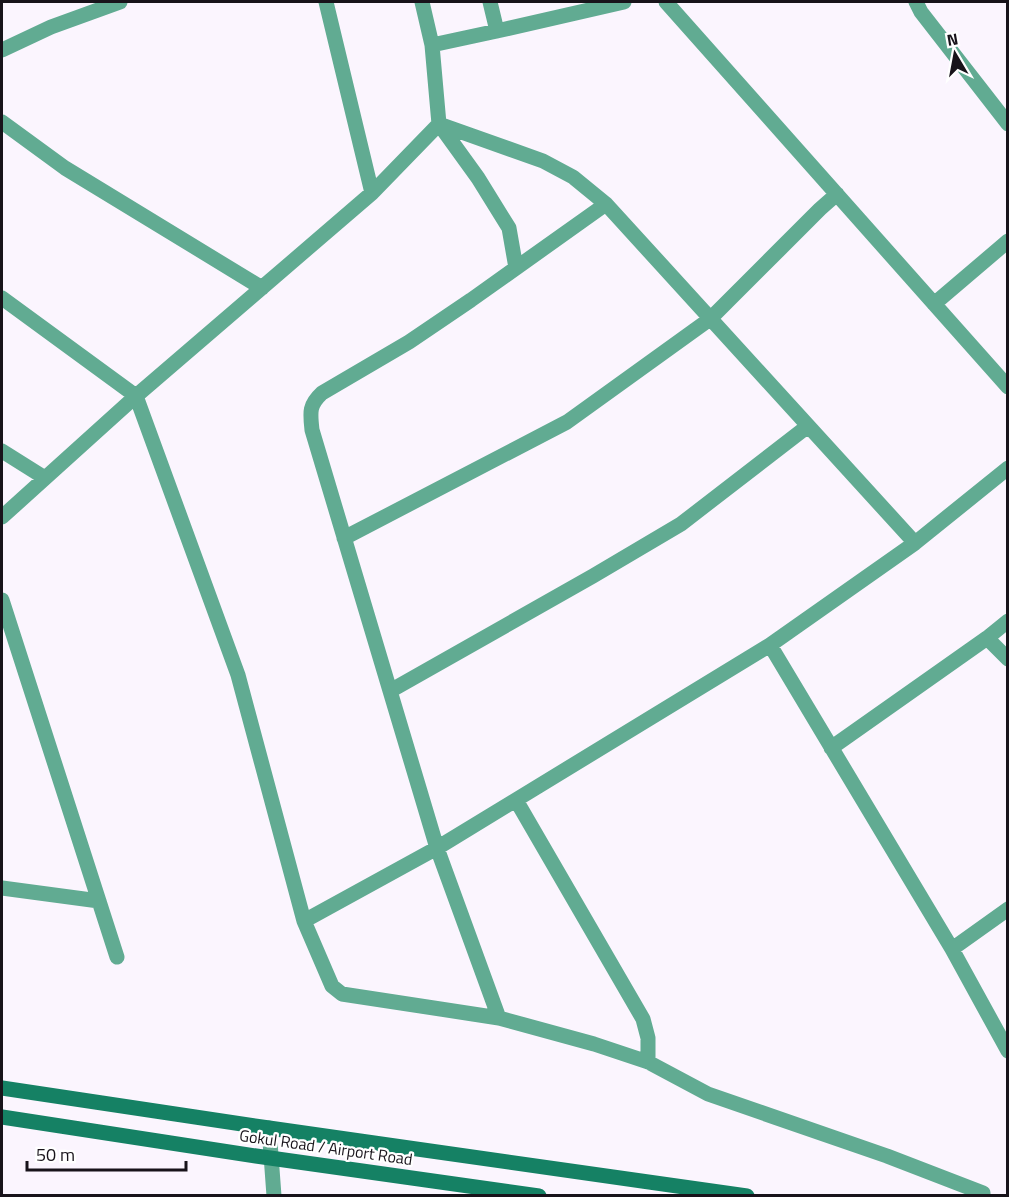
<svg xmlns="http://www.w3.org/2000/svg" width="1009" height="1197" font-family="'Titillium Web',sans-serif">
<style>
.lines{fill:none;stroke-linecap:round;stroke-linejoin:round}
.street{stroke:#61ab92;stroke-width:15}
.secondary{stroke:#158164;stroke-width:15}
.labels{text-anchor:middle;stroke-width:4.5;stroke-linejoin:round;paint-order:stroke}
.street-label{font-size:16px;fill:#18131a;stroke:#fff}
</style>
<rect width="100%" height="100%" fill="#fbf5fe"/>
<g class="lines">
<!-- street -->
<path class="street" d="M326 2 372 193
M422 2 432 45 497 31 624 2
M490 2 497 31
M666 2 1008 387
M916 2 921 12 1008 124
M2 50 51 27 120 2
M2 122 65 168 262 288
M439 124 543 161 573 177 606 204 915 543
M439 124 478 178 509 228 516 268
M2 298 136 396 372 193 439 124 432 45
M934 304 1008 241
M2 451 45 478
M2 517 136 396 238 675 304 921 332 986 342 994 499 1018 594 1044 648 1062 708 1094 887 1156 983 1193V1196
M344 538 567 422 710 319 820 209 837 194
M2 600 117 957
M987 638 1008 659
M770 645 915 543 1008 468
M390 691 593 576 681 524 808 426
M831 748 987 638 1008 621
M516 800 643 1019 648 1038V1062
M2 888 99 901
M304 921 437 848 770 645 952 949 1008 1051
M952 949 1008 909
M499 1018 437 848 312 430C310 412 309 405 322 393L409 342 471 300 606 204
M269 1128 274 1196"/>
<!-- secondary -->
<path class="secondary" d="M2 1088 269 1128 747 1196
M2 1117 256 1156 539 1196"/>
</g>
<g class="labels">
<!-- street labels -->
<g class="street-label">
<text transform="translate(326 1147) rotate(8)" y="6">Gokul Road / Airport Road</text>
</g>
</g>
<!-- border -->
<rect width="1009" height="1197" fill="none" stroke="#18131a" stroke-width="6"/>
<!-- north arrow -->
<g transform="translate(955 54) rotate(350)" stroke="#ffffff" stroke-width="4.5" paint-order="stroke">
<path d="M0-4.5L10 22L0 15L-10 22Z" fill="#18131a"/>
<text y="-9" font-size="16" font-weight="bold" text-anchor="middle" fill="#18131a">N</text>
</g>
<!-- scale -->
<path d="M27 1161v9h159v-9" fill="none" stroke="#18131a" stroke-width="3"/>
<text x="36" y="1161" font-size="18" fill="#18131a" stroke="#ffffff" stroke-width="4.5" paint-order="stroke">50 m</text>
</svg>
